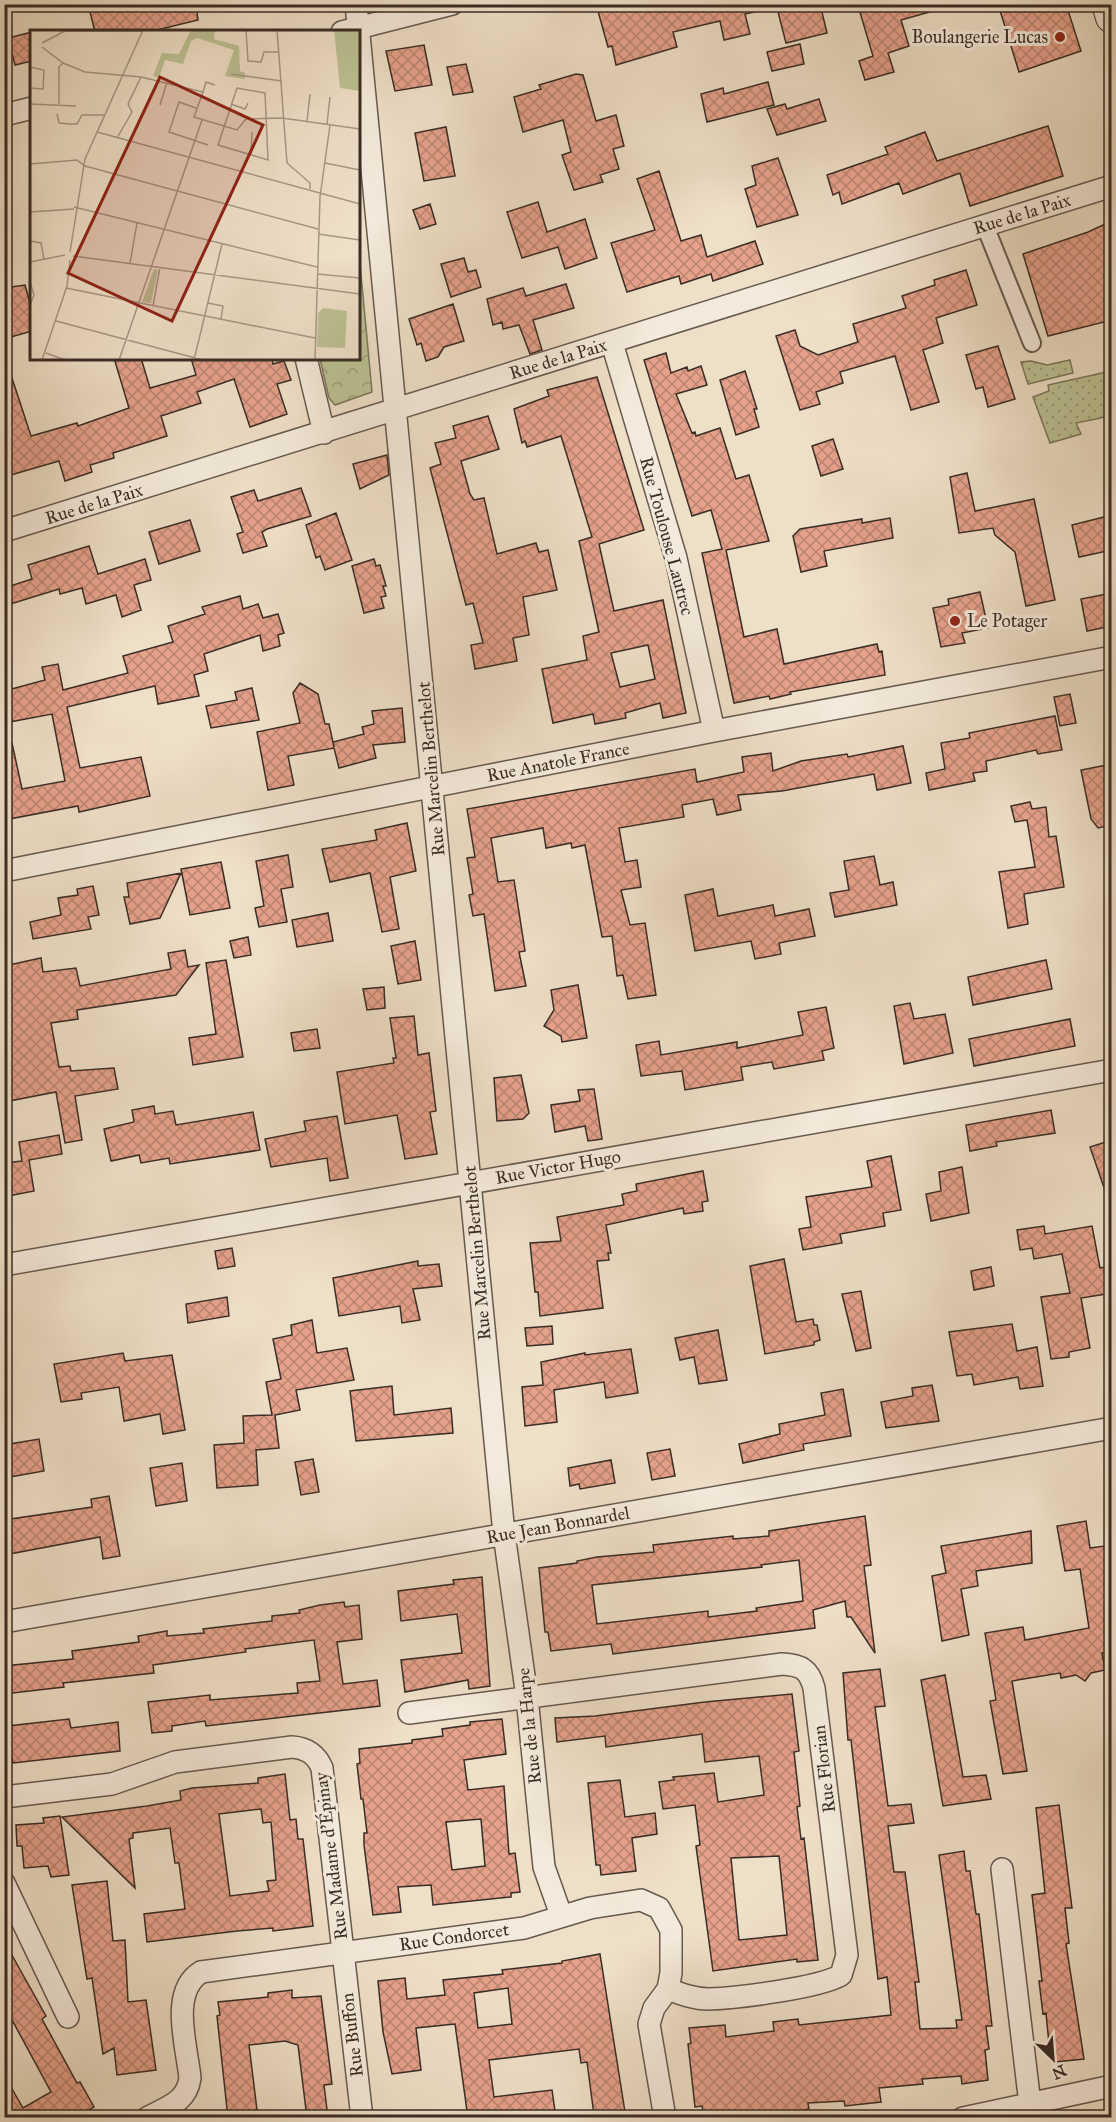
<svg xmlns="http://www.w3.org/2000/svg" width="1116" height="2122" font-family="'IM FELL Great Primer',serif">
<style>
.grass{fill:url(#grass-dots);stroke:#7a775c;stroke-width:1.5}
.park{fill:url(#park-crowns);stroke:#7a775c;stroke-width:1.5}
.building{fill:url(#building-cross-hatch);stroke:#392d25;stroke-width:1.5;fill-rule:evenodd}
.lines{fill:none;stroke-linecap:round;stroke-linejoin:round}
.pedestrian-casing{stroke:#665a4e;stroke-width:20}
.minor-casing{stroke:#665a4e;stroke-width:24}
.secondary-casing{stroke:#392d25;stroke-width:34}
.pedestrian{stroke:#f4eadb;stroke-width:16}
.minor{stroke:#f4eadb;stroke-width:21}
.secondary{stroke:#f4eadb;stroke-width:32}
.poi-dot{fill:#8f2418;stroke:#f4eadb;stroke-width:2}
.labels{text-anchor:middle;stroke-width:6;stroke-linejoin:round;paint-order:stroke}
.poi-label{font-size:18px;fill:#392d25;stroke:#f4eadb;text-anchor:end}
.street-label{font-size:18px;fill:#392d25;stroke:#f4eadb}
.inset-road{fill:none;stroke:#a69886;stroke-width:1.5}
.view{fill:#8f2418;fill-opacity:0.15;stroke:#8f2418;stroke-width:3}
.inset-edge{fill:none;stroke:#392d25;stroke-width:3}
</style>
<defs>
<pattern id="grass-dots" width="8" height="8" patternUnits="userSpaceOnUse" patternTransform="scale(1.5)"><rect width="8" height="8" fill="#bcc193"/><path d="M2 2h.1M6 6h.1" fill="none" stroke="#9a9d78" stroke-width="1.8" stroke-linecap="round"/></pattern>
<pattern id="park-crowns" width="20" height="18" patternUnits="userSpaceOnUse" patternTransform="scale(1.5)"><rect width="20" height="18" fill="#bcc193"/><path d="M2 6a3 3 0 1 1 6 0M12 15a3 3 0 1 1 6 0" fill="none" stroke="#9a9d78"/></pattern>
<pattern id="building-cross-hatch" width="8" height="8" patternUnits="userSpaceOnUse" patternTransform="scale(1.5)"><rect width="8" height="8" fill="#e6a18b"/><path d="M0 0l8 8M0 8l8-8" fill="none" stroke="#bb8471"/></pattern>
</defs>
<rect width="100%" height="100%" fill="#eedfc7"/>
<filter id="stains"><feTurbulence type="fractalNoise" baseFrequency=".00333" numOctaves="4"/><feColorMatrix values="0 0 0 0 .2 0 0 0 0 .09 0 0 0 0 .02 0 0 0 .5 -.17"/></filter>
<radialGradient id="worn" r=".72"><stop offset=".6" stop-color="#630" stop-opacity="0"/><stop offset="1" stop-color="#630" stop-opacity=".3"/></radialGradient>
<!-- grass -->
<path class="grass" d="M1070 360 1073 373 1028 384 1021 362 1031 361 1047 365Z
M1111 371V416L1076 423 1081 434 1050 443 1033 397 1049 391 1048 385Z"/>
<!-- park -->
<path class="park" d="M359 253 372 392 335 405 329 398 320 359 358 358Z"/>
<!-- building -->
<path class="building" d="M88 4H196L198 20 149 32H95Z
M596 4H645L646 10 666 4H758L759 11 745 14 750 34 724 40 720 21 673 32 677 47 616 65 612 46 608 47Z
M776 4H820L827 33 786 43Z
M876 4H936L937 10 901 20 909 46 888 53 894 72 865 80 859 61 873 56 859 9Z
M998 4H1066L1081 51 1019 72Z
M32 32V61L15 65 8 38Z
M800 44 804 64 772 71 767 52Z
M424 45 432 85 395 91 386 51Z
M466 64 473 92 453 95 447 67Z
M576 74 583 75 596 121 616 115 624 146 613 149 619 169 600 175 603 182 574 190 562 155 571 152 563 120 523 132 514 97 541 89 539 85Z
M768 82 774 105 707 122 701 94 723 88 724 94Z
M819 99 826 121 777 135 767 109 785 104 787 109Z
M1048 126 1063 176 970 206 960 173 903 194 899 183 842 204 839 192 833 195 827 175 888 154 885 147 925 132 937 161Z
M446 127 455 176 424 181 415 133Z
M778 158 798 215 757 227 745 189 756 185 752 166Z
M659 171 681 241 701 235 707 257 755 241 763 264 713 281 711 274 681 284 679 276 627 292 611 243 655 230 637 179Z
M538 202 547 232 585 219 597 258 565 269 558 247 522 258 507 212Z
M430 204 436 224 420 229 413 210Z
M1112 221V320L1048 336 1023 254 1088 232Z
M464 258 468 272 476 270 481 287 451 297 441 264Z
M966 270 977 305 936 318 943 343 923 350 939 402 911 410 895 356 840 372 843 383 816 392 820 404 800 410 776 336 795 330 800 346 818 355 858 342 853 324 906 308 902 296 935 285 934 280Z
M566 284 574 308 533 320 542 350 530 354 519 325 503 329 502 322 493 325 487 299 523 288 526 296Z
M25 285 32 311V331L4 339V288Z
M453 304 464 341 444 347 438 357 426 361 421 343 417 345 409 319Z
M998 346 1015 399 988 407 983 387 976 389 966 355Z
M666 353 671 373 687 367 688 371 701 366 707 385 676 394 692 433 695 432 696 436 720 428 736 479 749 475 769 541 726 550 744 637 777 629 784 664 877 644 879 652 882 651 885 675 790 692 791 694 770 699 769 696 734 703 702 553 722 549 711 510 692 516 644 360Z
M114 358H141L150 388 196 375 191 358H272L273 364 284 361 291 380 277 384 287 414 250 427 234 379 197 392 201 403 161 416 167 436 113 453 114 458 90 465 92 472 65 481 59 461 4 477V367L8 366 31 436 77 423 78 426 129 408Z
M745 371 757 409H754L759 427 736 435 720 380Z
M597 377 644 530 599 544 614 611 663 600 686 713 663 718 660 703 625 713 626 718 595 724 593 714 553 723 542 669 587 660 583 636 599 632 579 541 592 537 561 436 527 447 525 441 522 443 514 409 549 396 547 390ZM648 645 655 679 620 687 611 653Z
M488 416 499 449 461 461 470 494 474 500 484 498 497 554 536 543 539 552 548 550 557 590 523 597 529 635 513 638 517 661 475 669 471 645 483 643 473 603 466 605 430 468 441 464 435 443 456 438 453 426Z
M833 439 843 469 821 476 812 446Z
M387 455 389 475 360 489 353 464Z
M967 473 975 511 1034 499 1055 600 1026 606 1015 552 995 535 993 528 959 533 950 477Z
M301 488 311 516 267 529 262 532 267 546 243 553 237 534 243 532 231 497 254 490 258 501Z
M336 513 352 560 325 570 320 556 316 558 306 525Z
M1108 516 1112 550 1079 557 1072 525Z
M890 518 893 538 824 551 827 566 801 572 793 536 800 529 862 519V523Z
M190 520 200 551 159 564 149 532Z
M89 546 98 574 145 559 151 580 134 585 141 610 122 617 116 595 86 604 82 588 60 594 59 589 4 606V588L32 579 28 565Z
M374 559 376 566 380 565 386 586H383L386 596 381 597 384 608 364 613 352 566Z
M980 592 988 628 962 633 965 643 941 647 933 608 949 605 948 599Z
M1112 593V626L1087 631 1081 599Z
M240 596 243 609 258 604 263 618 278 614 284 633 278 635 280 646 263 651 260 635 204 654 208 671 194 675 199 696 158 704 155 686 67 707 80 768 141 757 150 796 79 812 78 806 4 820V744L12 743 22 789 65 781 52 714 4 723V691L45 680 42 667 58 664 63 690 128 673 123 656 173 642 168 626 205 614 202 607Z
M300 683 318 694 325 724H329L334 747 333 742 364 734 362 727 374 724 372 711 402 708 405 742 373 745 376 758 339 768 334 748 288 756 294 785 268 790 257 732 300 723 293 693Z
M252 688 259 720 211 728 206 706 237 700 235 692Z
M1070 694 1076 723 1060 726 1054 697Z
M1055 716 1062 750 1038 754 1036 750 986 761 987 771 973 773 975 781 929 790 926 773 945 769 941 743 970 738 969 733Z
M903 746 911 783 877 790 874 774 782 791 738 795 741 810 717 815 713 799 682 805 684 817 619 828 625 862 637 860 641 887 621 890 630 925 645 923 656 995 628 999 623 975 617 976 612 936 602 937 585 845 572 848 571 843 546 848 543 828 491 838 498 882 514 880 525 951 519 952 526 986 495 991 484 914 473 916 469 895 473 894 467 858 475 857 467 809 695 769 697 782 744 772 742 757 771 753 773 771 801 761 847 754 848 757Z
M1112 764V825L1098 828 1091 819 1081 770Z
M1030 802 1032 809 1046 807 1049 837 1056 836 1064 887 1024 894 1028 924 1008 928 999 872 1035 867 1027 820 1015 822 1011 806Z
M407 823 416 871 390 877 399 929 382 932 370 873 330 882 322 849 377 840 375 830Z
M288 855 293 887 281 889 287 922 259 927 255 908 264 906 256 861Z
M874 856 880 885 893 882 897 905 835 917 830 893 849 890 844 861Z
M221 862 230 908 190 915 181 869Z
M181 873 160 918 130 924 124 897H129L127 883Z
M93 886 99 915 88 917 91 929 33 939 30 922 61 915 58 898 78 895 77 889Z
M713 889 718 916 773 905 775 916 809 909 815 936 779 943 781 954 755 959 751 941 695 951 685 895Z
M328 913 333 941 297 947 292 920Z
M248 937 251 955 234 958 230 941Z
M415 941 421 980 398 984 391 946Z
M185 950 188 967 199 965 176 995 77 1010 78 1019 51 1023 59 1067 70 1066 71 1071 114 1068 118 1089 75 1096 82 1140 65 1143 56 1092 4 1102V966L41 958 43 972 76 968 80 986 171 969 168 953Z
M226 960 243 1057 193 1065 189 1038 216 1034 206 963Z
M1046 960 1052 989 973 1005 968 977Z
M578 985 587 1038 562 1042 561 1036 544 1026 554 1010 551 990Z
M384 987 385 1008 367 1010 363 989Z
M910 1003 914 1019 945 1014 953 1053 904 1064 894 1006Z
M826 1007 834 1048 822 1051 824 1060 774 1069 772 1062 741 1067 743 1080 685 1090 682 1071 641 1076 636 1045 659 1041 661 1055 737 1042V1048L803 1035 798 1012Z
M414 1016 418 1055 429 1053 436 1111 430 1112 437 1154 405 1159 397 1115 345 1124 337 1072 394 1063 393 1058H396L390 1018Z
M1070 1019 1075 1046 974 1066 969 1039Z
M317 1029 320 1048 294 1051 291 1033Z
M521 1075 529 1113 523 1119 497 1121 494 1078Z
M594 1089 602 1139 588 1141 585 1126 555 1132 551 1105 580 1101 578 1090Z
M154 1106 155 1114 173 1111 176 1125 253 1112 260 1150 170 1164 169 1158 141 1163 139 1155 111 1161 104 1129 134 1122 132 1110Z
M1051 1110 1055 1133 996 1142 997 1146 970 1151 966 1125Z
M337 1116 348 1178 330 1181 327 1158 271 1167 265 1139 306 1131 304 1121Z
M59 1135 62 1154 29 1160 34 1191 8 1196 5 1163 22 1161 19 1142Z
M1112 1140V1201L1109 1202 1090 1147Z
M891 1156 901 1210 883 1213 885 1226 840 1234 842 1243 803 1250 799 1229 811 1227 806 1197 872 1187 867 1161Z
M962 1167 969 1213 931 1221 926 1194 941 1191 939 1172Z
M703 1171 708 1201 702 1202 703 1211 684 1214 683 1208 606 1225 611 1253H608L609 1260 597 1261 603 1308 540 1316 538 1292H535L530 1243 561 1241 557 1217 624 1205 622 1194 637 1191 636 1184Z
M1044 1226 1045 1234 1092 1226 1100 1268 1112 1266V1293L1081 1298 1090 1348 1069 1352V1357L1051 1359 1041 1297 1070 1293 1062 1254 1034 1259 1032 1248 1020 1250 1017 1230Z
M232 1248 235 1266 218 1269 215 1251Z
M784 1259 796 1322 813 1319 814 1325H817L820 1340 814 1342V1345L765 1354 750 1266Z
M418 1261V1266L439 1264 442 1286 413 1289 420 1320 402 1323 400 1306 339 1316 333 1278Z
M991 1267 994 1286 974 1290 971 1271Z
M861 1291 871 1348 856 1351 842 1294Z
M227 1297 229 1316 188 1323 186 1304Z
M312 1320 317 1353 347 1348 354 1380 296 1390 300 1410 275 1415 279 1448 256 1450 258 1485 217 1488 214 1445 244 1443 243 1416 272 1415 266 1382 281 1379 273 1339 292 1335 291 1325Z
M1012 1324 1017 1351 1037 1347 1043 1386 1020 1389 1018 1377 974 1385 972 1374 957 1376 949 1332Z
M552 1326 553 1344 527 1346 525 1328Z
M718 1330 727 1380 699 1384 694 1357 680 1360 675 1338Z
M631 1349 638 1393 606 1398 604 1382 554 1390 557 1422 525 1426 522 1387 543 1385 541 1362 585 1353V1355Z
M123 1353 125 1361 172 1355 185 1430 163 1434 160 1414 124 1421 119 1387 81 1393 82 1399 61 1402 54 1364Z
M932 1385 939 1421 886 1428 881 1402 913 1396 912 1388Z
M392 1386 394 1415 451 1408 453 1433 356 1441 350 1391Z
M843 1389 851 1436 803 1444 804 1450 743 1463 739 1444 780 1434 779 1424 825 1415 821 1393Z
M39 1439 44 1471 4 1478V1445Z
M670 1449 675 1476 652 1480 647 1453Z
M313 1459 319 1492 301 1495 295 1462Z
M611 1460 615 1483 580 1489 579 1484 570 1486 568 1468Z
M182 1463 187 1501 156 1506 150 1468Z
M109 1496 120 1556 103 1559 100 1537 4 1555V1520L92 1507 91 1499Z
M865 1516 871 1565 864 1566 875 1653 851 1617H847L845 1601 813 1610 815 1628 613 1654 611 1644 551 1651 548 1632H545L539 1568 577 1563V1561L597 1557 654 1552 653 1545 733 1536V1539L769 1536V1531ZM799 1560 803 1601 756 1608 757 1611 708 1617V1611L597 1624 592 1585 762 1567 761 1565Z
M1086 1521 1090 1548 1105 1546 1111 1579 1106 1580 1112 1620V1651L1102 1653 1105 1670 1091 1673 1085 1681 1076 1675 1061 1678 1060 1673 1012 1681 1027 1771 1003 1774 990 1701 996 1700 985 1633 1023 1627 1025 1640 1089 1628 1080 1569 1065 1571 1057 1526Z
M1031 1531 1032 1563 976 1571 978 1586 961 1589 969 1635 942 1641 932 1576 946 1573 941 1546Z
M482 1577 490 1686 469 1689 468 1680 405 1692 401 1660 462 1653 457 1614 401 1621 398 1591 454 1584 453 1580Z
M344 1602 345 1607 359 1605 362 1639 337 1642 343 1684 377 1680 380 1706 206 1726 205 1721 172 1726V1731L152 1733 148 1702 210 1695V1700L298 1693 297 1683 320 1681 314 1640 245 1649 246 1652 153 1665 154 1673 63 1683 64 1687 4 1694V1666L73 1659 72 1651 139 1642 138 1636 167 1631V1636L204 1633 203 1629 272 1621V1616L300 1613 299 1610 320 1605Z
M880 1669 885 1706 875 1707 888 1806 911 1804 914 1823 888 1826 894 1872H905L919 1982H915L920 2029 957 2028 956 2020H962L939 1855 964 1851 966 1871H970L976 1914H979L992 2026H986L989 2049 985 2050 988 2080 962 2084 961 2076 922 2079 923 2084 879 2088 881 2102 845 2106 844 2101 808 2103 809 2109 799 2111 741 2118H704L702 2106 695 2107 688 2044 691 2043 689 2028 725 2025 726 2037 774 2031 773 2022 798 2019 799 2025 891 2015 887 1977 878 1979 851 1740H848L843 1673Z
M945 1675 963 1777 986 1775 991 1799 943 1806 921 1680Z
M792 1694 799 1751 794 1752 800 1806 797 1807 801 1839 804 1838 818 1960 797 1962V1959L713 1971 696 1846 700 1845 695 1805 663 1809 659 1782 674 1780 673 1777 714 1773 718 1802 764 1795 759 1756 705 1762 702 1734 606 1747 605 1736 557 1742 555 1718 595 1716 705 1702ZM779 1856 787 1935 739 1940 731 1858Z
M69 1719 71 1728 118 1722 120 1751 13 1763 11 1752 4 1753V1737L10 1736 8 1726Z
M502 1719 506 1754 464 1760 468 1790 504 1786 509 1854 515 1853 520 1892 511 1893V1897L433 1905 431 1885 398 1887 401 1912 373 1915 364 1845V1833H367L363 1799H361L357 1764 360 1763 359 1749 412 1743V1740L443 1736 442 1729 470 1725V1722ZM481 1819 485 1866 452 1870 446 1822Z
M285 1774 290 1820 296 1819 298 1839H303L313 1926 273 1931V1928L237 1931 147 1942 144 1914 185 1909 179 1863H175L170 1828 133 1833V1838L129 1839 135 1888 62 1817 147 1806 181 1800 180 1791 192 1788 258 1783V1778ZM261 1809 263 1823 271 1822 276 1880 267 1881 269 1891 230 1896 219 1814Z
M620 1780 625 1817 655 1813 657 1834 632 1838 636 1871 601 1875 600 1865H596L588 1783Z
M1059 1805 1072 1908H1065L1069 1943 1066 1944 1084 2059 1055 2062 1054 2043 1049 2044 1046 2013 1043 2014 1039 1981H1042L1032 1895 1045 1893 1036 1808Z
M60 1816 69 1875 51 1877 48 1866 24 1868 22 1846H17L16 1825 44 1823 43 1818Z
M107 1881 113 1941 125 1940 128 2002 146 2000 156 2070 117 2075 114 2048 103 2054 92 1978 87 1979 72 1885Z
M4 1941 46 2016 42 2019 77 2083 80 2082 94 2107 75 2118H4V2075L23 2108 51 2092 4 2005Z
M600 1954 625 2112 594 2115 587 2062 581 2063 579 2049 489 2060 494 2097 552 2090 556 2118H468L455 2024 416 2028 421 2070 392 2074 383 2032 378 1981 405 1978 407 1999 445 1995 443 1980 503 1974 502 1970 562 1963V1961ZM508 1988 512 2024 478 2028 474 1993Z
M292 1990V1998L321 1996 332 2084 324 2085 328 2118H307L298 2045 285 2041 249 2045 258 2118H228L217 2016 220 2015 218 2002 268 1997V1993Z"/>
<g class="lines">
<defs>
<path id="pedestrian" d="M985 226 1032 343"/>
<path id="minor" d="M356 4 504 1534 527 1697 544 1867 561 1915
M342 32 452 4
M4 115 32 108
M612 343 676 558 714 731
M306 358 324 433
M4 531 1112 186
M4 871 714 731 1112 657
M4 1265 1112 1070
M4 1622 1112 1428
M409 1713 782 1664C801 1665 809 1669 814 1688L847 1955 841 1975C819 1988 737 1998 709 1999 694 1999 681 1994 668 1989
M4 1797 112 1784 175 1762 292 1747C306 1748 316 1754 322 1768L362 2118
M1002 1869 1030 2104
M4 1883 68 2017
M147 2118C167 2107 187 2102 190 2078 187 2046 169 1992 201 1972L524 1928 590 1908 641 1900 659 1908 671 1930V1973L668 1989 654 2008 649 2024 665 2118
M963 2118 1112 2086"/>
<path id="secondary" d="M1108 4 1112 17"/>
</defs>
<!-- pedestrian casing -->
<use href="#pedestrian" class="pedestrian-casing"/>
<!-- minor casing -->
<use href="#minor" class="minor-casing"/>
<!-- secondary casing -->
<use href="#secondary" class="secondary-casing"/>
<!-- pedestrian -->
<use href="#pedestrian" class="pedestrian"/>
<!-- minor -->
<use href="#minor" class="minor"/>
<!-- secondary -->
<use href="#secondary" class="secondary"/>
</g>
<!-- markers -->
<g class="poi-dot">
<circle cx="1060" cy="37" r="6"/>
<circle cx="955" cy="621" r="6"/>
</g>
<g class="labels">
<!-- poi labels -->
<g class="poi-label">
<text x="1048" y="43">Boulangerie Lucas</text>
<text x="967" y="627" text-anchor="start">Le Potager</text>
</g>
<!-- street labels -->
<g class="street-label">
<text transform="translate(1022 214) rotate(-17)" y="6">Rue de la Paix</text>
<text transform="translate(558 359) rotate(-17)" y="6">Rue de la Paix</text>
<text transform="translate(94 504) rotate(-17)" y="6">Rue de la Paix</text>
<text transform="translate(667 536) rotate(75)" y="6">Rue Toulouse Lautrec</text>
<text transform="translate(558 762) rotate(-11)" y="6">Rue Anatole France</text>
<text transform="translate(431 769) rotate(-95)" y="6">Rue Marcelin Berthelot</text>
<text transform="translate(558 1167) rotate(-10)" y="6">Rue Victor Hugo</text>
<text transform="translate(477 1253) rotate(-95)" y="6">Rue Marcelin Berthelot</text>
<text transform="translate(558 1525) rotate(-10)" y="6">Rue Jean Bonnardel</text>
<text transform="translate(529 1726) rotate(-96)" y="6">Rue de la Harpe</text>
<text transform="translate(824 1769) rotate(-97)" y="6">Rue Florian</text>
<text transform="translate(331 1856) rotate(-97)" y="6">Rue Madame d'Épinay</text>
<text transform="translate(454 1937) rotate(-8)" y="6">Rue Condorcet</text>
<text transform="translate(352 2035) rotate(-97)" y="6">Rue Buffon</text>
</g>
</g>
<!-- overview -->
<g transform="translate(30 30)">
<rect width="330" height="330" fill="#eedfc7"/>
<path d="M304 0H330V61L310 58Z" fill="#bcc193"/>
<path d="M161 0H185L184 9 209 16 210 41 215 43V49L195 46 204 20 167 8 161 11 153 34 135 30 129 48 123 46 132 23 149 24ZM124 239 128 240 121 273 112 272ZM293 278 317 281 315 318 287 317 288 283Z" fill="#bcc193"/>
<path class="inset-road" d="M216 0 218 31 231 32 234 22H249M247 0 257 133 280 153V159M36 1H113M12 13 35 1M12 17 33 33 55 42 111 47 173 62 164 87 207 100 216 89 252 88 330 99M0 37 14 40 13 59 0 58M201 44 252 51M207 58 235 63 238 130 188 115ZM173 62 176 52 185 55M0 74 46 76M29 74V37L33 33M201 74 215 79 218 73M130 75 137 52M166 78 149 72 139 102 178 115M27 84 29 93 40 94H47L52 85H74M277 91 280 64M297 94 300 67M67 102 330 174M87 108 102 82 98 74 111 47M221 125 222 102M295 133 330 140M0 134 47 130 55 136 288 199M44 177 287 237M0 182 44 179M288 204 330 210M0 211 11 213 14 229M40 222 55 129 113 0M43 226 330 264M0 232 35 225M100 233 107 193M287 244 330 248M0 252 4 265 0 275M36 258 285 308M178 273 193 276 191 289M123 276 130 237M26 291 173 330M16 323 35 330M12 330 37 256 40 230M89 330 172 90M164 330 192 214M285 330 290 167 300 95"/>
<path class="view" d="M130 47 233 95 142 291 38 243Z"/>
<rect width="330" height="330" class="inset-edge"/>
</g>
<!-- margin -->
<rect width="1116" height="2122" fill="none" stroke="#eedfc7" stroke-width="24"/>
<rect x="6" y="6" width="1104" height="2110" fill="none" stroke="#392d25" stroke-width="3"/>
<rect x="12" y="12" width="1092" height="2098" fill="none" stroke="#392d25" stroke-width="1.5"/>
<!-- north arrow -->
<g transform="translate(1053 2059) rotate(155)" stroke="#f4eadb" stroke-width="4.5" paint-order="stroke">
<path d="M0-4.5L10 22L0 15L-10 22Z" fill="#392d25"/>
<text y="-9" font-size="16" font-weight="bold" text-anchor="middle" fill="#392d25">N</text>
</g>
<rect width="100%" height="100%" filter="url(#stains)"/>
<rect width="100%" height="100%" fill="url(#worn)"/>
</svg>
